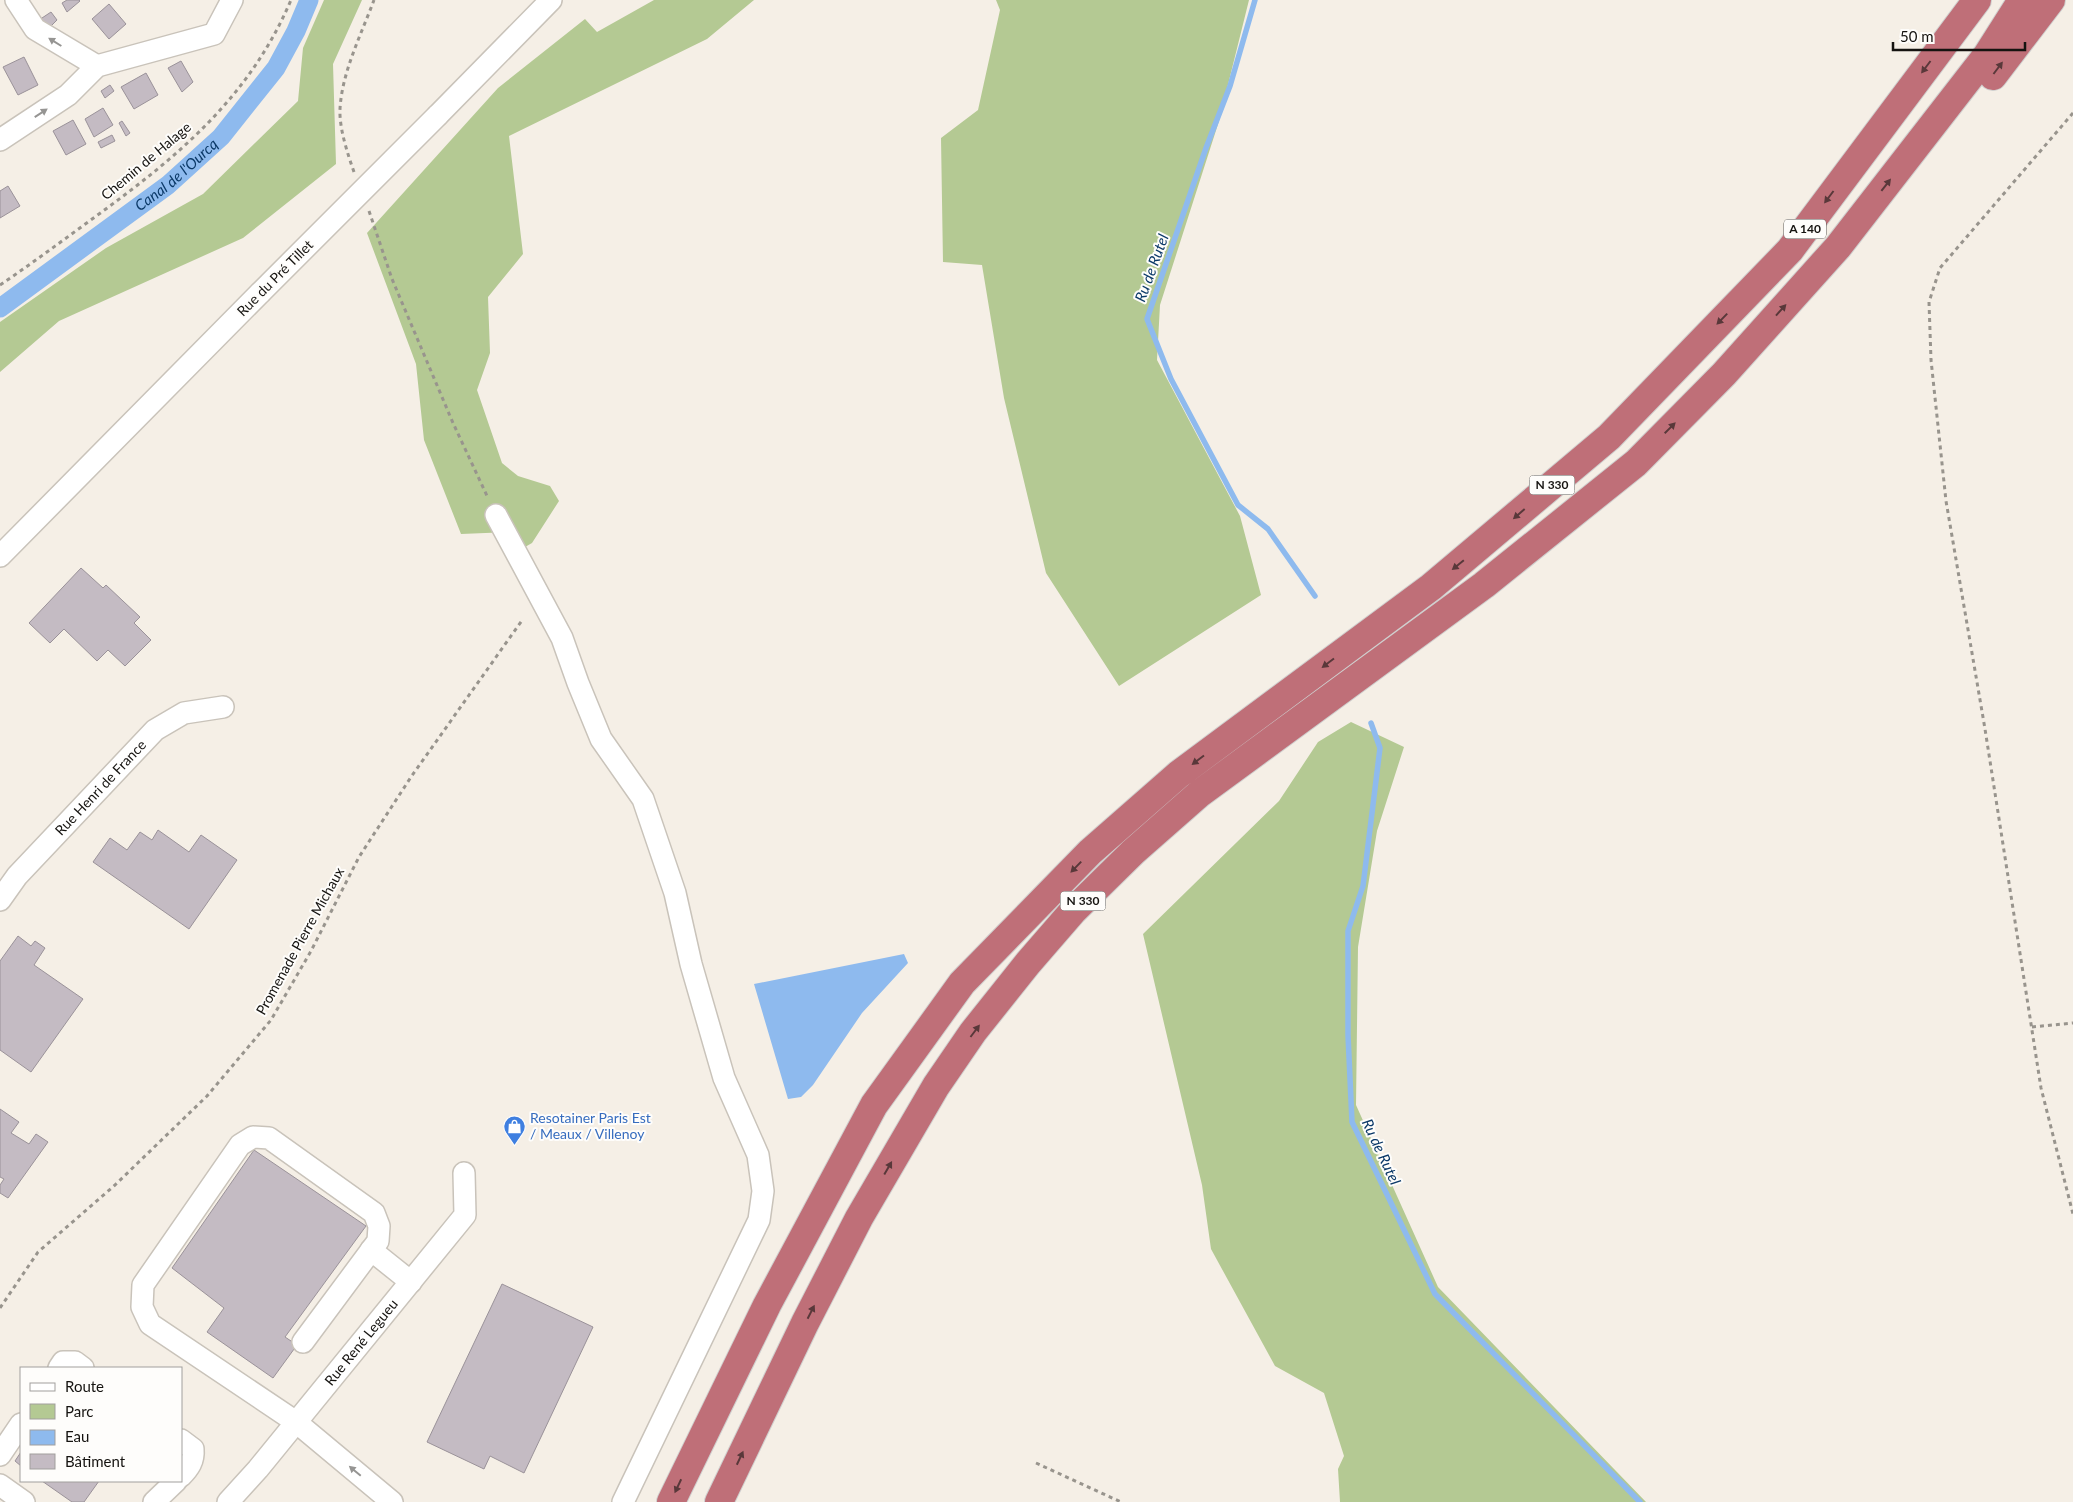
<svg xmlns="http://www.w3.org/2000/svg" width="2073" height="1502" font-family="Lato,sans-serif">
<style>
.green{fill:#b4c993}
.water{fill:#8ebaee}
.lines{fill:none;stroke-linecap:round;stroke-linejoin:round}
.stream{stroke:#8ebaee;stroke-width:5.5}
.canal{stroke:#8ebaee;stroke-width:19}
.building{fill:#c4bbc3;stroke:#9a9299}
.minor-casing{stroke:#c9c3ba;stroke-width:24}
.highway-casing{stroke:#d0d0cf;stroke-width:30}
.path{stroke:#98948d;stroke-width:3;stroke-dasharray:4 4;stroke-linecap:butt}
.minor{stroke:#fff;stroke-width:21}
.highway{stroke:#bf6f78;stroke-width:28}
.minor-bridge-casing{stroke:#c9c3ba;stroke-width:24;stroke-linecap:butt}
.minor-bridge{stroke:#fff;stroke-width:21}
.oneway{fill:#969593}
.oneway2{fill:#59383a}
.labels{text-anchor:middle;stroke-width:4;stroke-linejoin:round;paint-order:stroke}
.shield{fill:#fefdfb;stroke:#5b5956;stroke-width:1}
.shield-label{font-size:12px;font-weight:bold;fill:#151310}
.street-label{font-size:14px;fill:#151310;stroke:#fefdfb}
.shop-label{font-size:14px;fill:#366cbe;stroke:#fefdfb;text-anchor:start}
.water-label{font-size:15px;font-style:italic;fill:#0b3968;stroke:#fefdfb}
</style>
<rect width="100%" height="100%" fill="#f5efe6"/>
<!-- green -->
<path class="green" d="M324 0H362L333 64 336 164 243 238 59 321 0 372V322L106 248 203 194 298 101 303 48Z
M654 0H754L707 39 509 136 523 254 488 297 490 353 477 390 502 463 518 476 550 486 559 501 532 543 518 551 513 532 461 534 424 440 416 364 367 233 498 88 585 19 597 32Z
M996 0H1249L1219 121 1160 305 1157 360 1240 516 1261 595 1119 686 1046 573 1004 398 982 265 943 262 941 138 978 110 1000 10Z
M1351 722 1404 747 1377 831 1358 947 1356 1105 1438 1287 1646 1502H1340L1338 1469 1344 1456 1324 1393 1275 1366 1211 1249 1202 1185 1143 934 1279 801 1318 742Z"/>
<!-- water -->
<path class="water" d="M904 954 908 963 862 1013 813 1085 801 1097 788 1099 754 984Z"/>
<g class="lines">
<!-- stream -->
<path class="stream" d="M1255 0 1230 86 1206 148 1147 319 1171 379 1238 505 1268 529 1315 596
M1371 723 1380 748 1363 886 1348 931V1035L1352 1122 1435 1294 1640 1502"/>
<!-- canal -->
<path class="canal" id="s1" d="M0 308 168 185 221 137 276 68 296 31 309 0"/>
</g>
<!-- building -->
<path class="building" d="M67 0H79L80 1 67 12 62 3Z
M109 4 126 24 109 39 92 19Z
M51 12 57 20 48 29 39 20Z
M24 57 38 85 18 95 3 67Z
M181 61 193 82 182 92 168 68Z
M146 73 158 95 134 109 121 87Z
M110 85 114 91 105 98 101 91Z
M103 108 113 125 94 137 85 119Z
M73 120 86 144 66 155 53 131Z
M122 121 130 133 126 136 119 123Z
M112 135 115 141 101 148 98 142Z
M8 186 20 206 0 218V191Z
M81 568 103 588 106 585 140 617 134 623 151 640 125 666 108 650 97 661 64 629 50 643 29 623Z
M158 830 189 852 201 835 237 860 189 929 93 862 110 838 127 850 140 832 152 840Z
M18 936 31 946 35 941 45 948 34 965 83 999 31 1072 0 1050V961Z
M0 1109 19 1122 11 1133 29 1144 36 1134 48 1142 8 1198 0 1193V1185L4 1179 0 1177Z
M254 1150 366 1226 285 1337 297 1345 273 1378 207 1332 224 1308 172 1268Z
M502 1284 593 1327 524 1473 490 1456 484 1469 427 1442Z
M21 1452V1466L15 1461Z
M42 1481H99L84 1502H72Z"/>
<g class="lines">
<defs>
<g id="minor">
<path d="M16 0 35 29 97 66"/>
<path d="M438 115 551 0"/>
<path d="M0 140 68 95 97 66 214 34 232 0"/>
<path d="M496 515 562 638 578 683 601 739 643 799 675 893 691 964 724 1078 758 1155 763 1191 759 1220 623 1502"/>
<path d="M0 556 260 293"/>
<path id="s2" d="M0 900 17 876 155 730 184 713 223 707"/>
<path d="M371 1250 411 1282"/>
<path d="M303 1342 378 1241 379 1226 374 1213 269 1138 253 1137 240 1145 143 1285 142 1307 150 1324 296 1422 392 1502"/>
<path d="M59 1368 63 1362H75L83 1368"/>
<path d="M181 1440 193 1449C194 1461 189 1468 181 1476"/>
<path d="M0 1455 21 1424"/>
<path d="M0 1485 24 1502"/>
<path d="M154 1502 176 1481"/>
<path id="s3" d="M228 1502 258 1469 465 1215 464 1173"/>
</g>
<path id="highway" d="M1993 76 2051 0
M671 1502 767 1305 874 1105 962 983 1090 852 1179 774 1431 587 1609 437 1790 250 1977 0
M719 1502 805 1323 859 1218 936 1086 973 1032 1028 963 1073 911 1133 852 1199 794 1484 585 1636 463 1724 374 1838 247 1987 55 2022 0"/>
</defs>
<!-- minor casing -->
<use href="#minor" class="minor-casing"/>
<!-- highway casing -->
<use href="#highway" class="highway-casing"/>
<!-- path -->
<path class="path" d="M2073 113 1940 268 1929 302 1931 360 1946 501 1985 729 2041 1088 2073 1214
M354 172C348 155 339 128 340 109 342 72 361 35 374 0
M369 211 392 279 453 423 488 498
M0 285C34 262 66 238 99 214 181 154 250 96 291 0
M2032 1027 2073 1023
M0 1308 38 1252 115 1185 207 1096 271 1020 311 951 359 857 411 777 523 619
M1036 1463 1121 1502"/>
<!-- minor -->
<use href="#minor" class="minor"/>
<!-- highway -->
<use href="#highway" class="highway"/>
<defs>
<path id="minor-bridge" d="M260 293 438 115"/>
</defs>
<!-- minor-bridge casing -->
<use href="#minor-bridge" class="minor-bridge-casing"/>
<!-- minor-bridge -->
<use href="#minor-bridge" class="minor-bridge"/>
</g>
<!-- one-way arrows -->
<defs><path id="oneway-solid" d="M-6-.8H1V-3.2L6.5 0L1 3.2V.8H-6Z" transform="scale(1.25)"/></defs>
<g class="oneway">
<use href="#oneway-solid" transform="translate(55 42) rotate(-148)"/>
<use href="#oneway-solid" transform="translate(41 113) rotate(-33)"/>
<use href="#oneway-solid" transform="translate(355 1471) rotate(-140)"/>
</g>
<g class="oneway2">
<use href="#oneway-solid" transform="translate(1926 67) rotate(127)"/>
<use href="#oneway-solid" transform="translate(1998 68) rotate(-53)"/>
<use href="#oneway-solid" transform="translate(1886 185) rotate(-52)"/>
<use href="#oneway-solid" transform="translate(1829 197) rotate(127)"/>
<use href="#oneway-solid" transform="translate(1781 310) rotate(-48)"/>
<use href="#oneway-solid" transform="translate(1722 319) rotate(134)"/>
<use href="#oneway-solid" transform="translate(1670 428) rotate(-45)"/>
<use href="#oneway-solid" transform="translate(1519 514) rotate(139)"/>
<use href="#oneway-solid" transform="translate(1458 565) rotate(141)"/>
<use href="#oneway-solid" transform="translate(1328 663) rotate(143)"/>
<use href="#oneway-solid" transform="translate(1198 760) rotate(143)"/>
<use href="#oneway-solid" transform="translate(1076 867) rotate(134)"/>
<use href="#oneway-solid" transform="translate(975 1031) rotate(-53)"/>
<use href="#oneway-solid" transform="translate(888 1168) rotate(-60)"/>
<use href="#oneway-solid" transform="translate(811 1312) rotate(-63)"/>
<use href="#oneway-solid" transform="translate(740 1458) rotate(-65)"/>
<use href="#oneway-solid" transform="translate(678 1486) rotate(115)"/>
</g>
<!-- icons -->
<defs>
<symbol id="shop-pin" viewBox="-11 -11 22 30"><path d="M0 17L-7.5 6A9.5 9.5 0 1 1 7.5 6Z" fill="#3f7fe0" stroke="#fefdfb"/><path d="M-5-2.5h2.3a2.7 3.5 0 0 1 5.4 0H5L5.5 6h-11ZM-1.5-2.5h3a1.5 2.3 0 0 0-3 0Z" fill="#fff"/></symbol>
</defs>
<g fill-rule="evenodd">
<use href="#shop-pin" x="502" y="1114" width="25" height="34"/>
</g>
<g class="labels">
<!-- shield labels -->
<g class="shield">
<rect x="1784" y="219.5" width="42" height="19" rx="4"/>
<rect x="1529.5" y="475.5" width="45" height="19" rx="4"/>
<rect x="1060.5" y="891.5" width="45" height="19" rx="4"/>
</g>
<g class="shield-label">
<text x="1805" y="233">A 140</text>
<text x="1552" y="489">N 330</text>
<text x="1083" y="905">N 330</text>
</g>
<!-- street labels -->
<g class="street-label">
<text transform="translate(146 161) rotate(-40)" y="5">Chemin de Halage</text>
<text transform="translate(275 278) rotate(-45)" y="5">Rue du Pré Tillet</text>
<text dy="5" stroke="none"><textPath href="#s2" startOffset="151">Rue Henri de France</textPath></text>
<text transform="translate(300 941) rotate(-61)" y="5">Promenade Pierre Michaux</text>
<text dy="5" stroke="none"><textPath href="#s3" startOffset="208">Rue René Legueu</textPath></text>
</g>
<!-- shop labels -->
<g class="shop-label">
<text x="530" y="1123">Resotainer Paris Est<tspan x="530" dy="16">/ Meaux / Villenoy</tspan></text>
</g>
<!-- water labels -->
<g class="water-label">
<text dy="5" stroke="none"><textPath href="#s1" startOffset="221">Canal de l'Ourcq</textPath></text>
<text transform="translate(1152 268) rotate(-70)" y="5">Ru de Rutel</text>
<text transform="translate(1381 1152) rotate(65)" y="5">Ru de Rutel</text>
</g>
</g>
<!-- legend -->
<rect x="20" y="1367" width="162" height="115" fill="#fefdfb" stroke="#a19f9d"/>
<rect x="30" y="1383" width="25" height="8" fill="#ffffff" stroke="#a19f9d"/>
<text x="65" y="1392" font-size="15" fill="#151310">Route</text>
<rect x="30" y="1404" width="25" height="15" fill="#b4c993" stroke="#a19f9d"/>
<text x="65" y="1417" font-size="15" fill="#151310">Parc</text>
<rect x="30" y="1430" width="25" height="15" fill="#8ebaee" stroke="#a19f9d"/>
<text x="65" y="1442" font-size="15" fill="#151310">Eau</text>
<rect x="30" y="1454" width="25" height="15" fill="#c4bbc3" stroke="#a19f9d"/>
<text x="65" y="1467" font-size="15" fill="#151310">Bâtiment</text>
<!-- scale -->
<path d="M1893 42v8h132v-8" fill="none" stroke="#151310" stroke-width="2.5"/>
<text x="1900" y="42" font-size="15" fill="#151310" stroke="#fefdfb" stroke-width="4" paint-order="stroke">50 m</text>
</svg>
